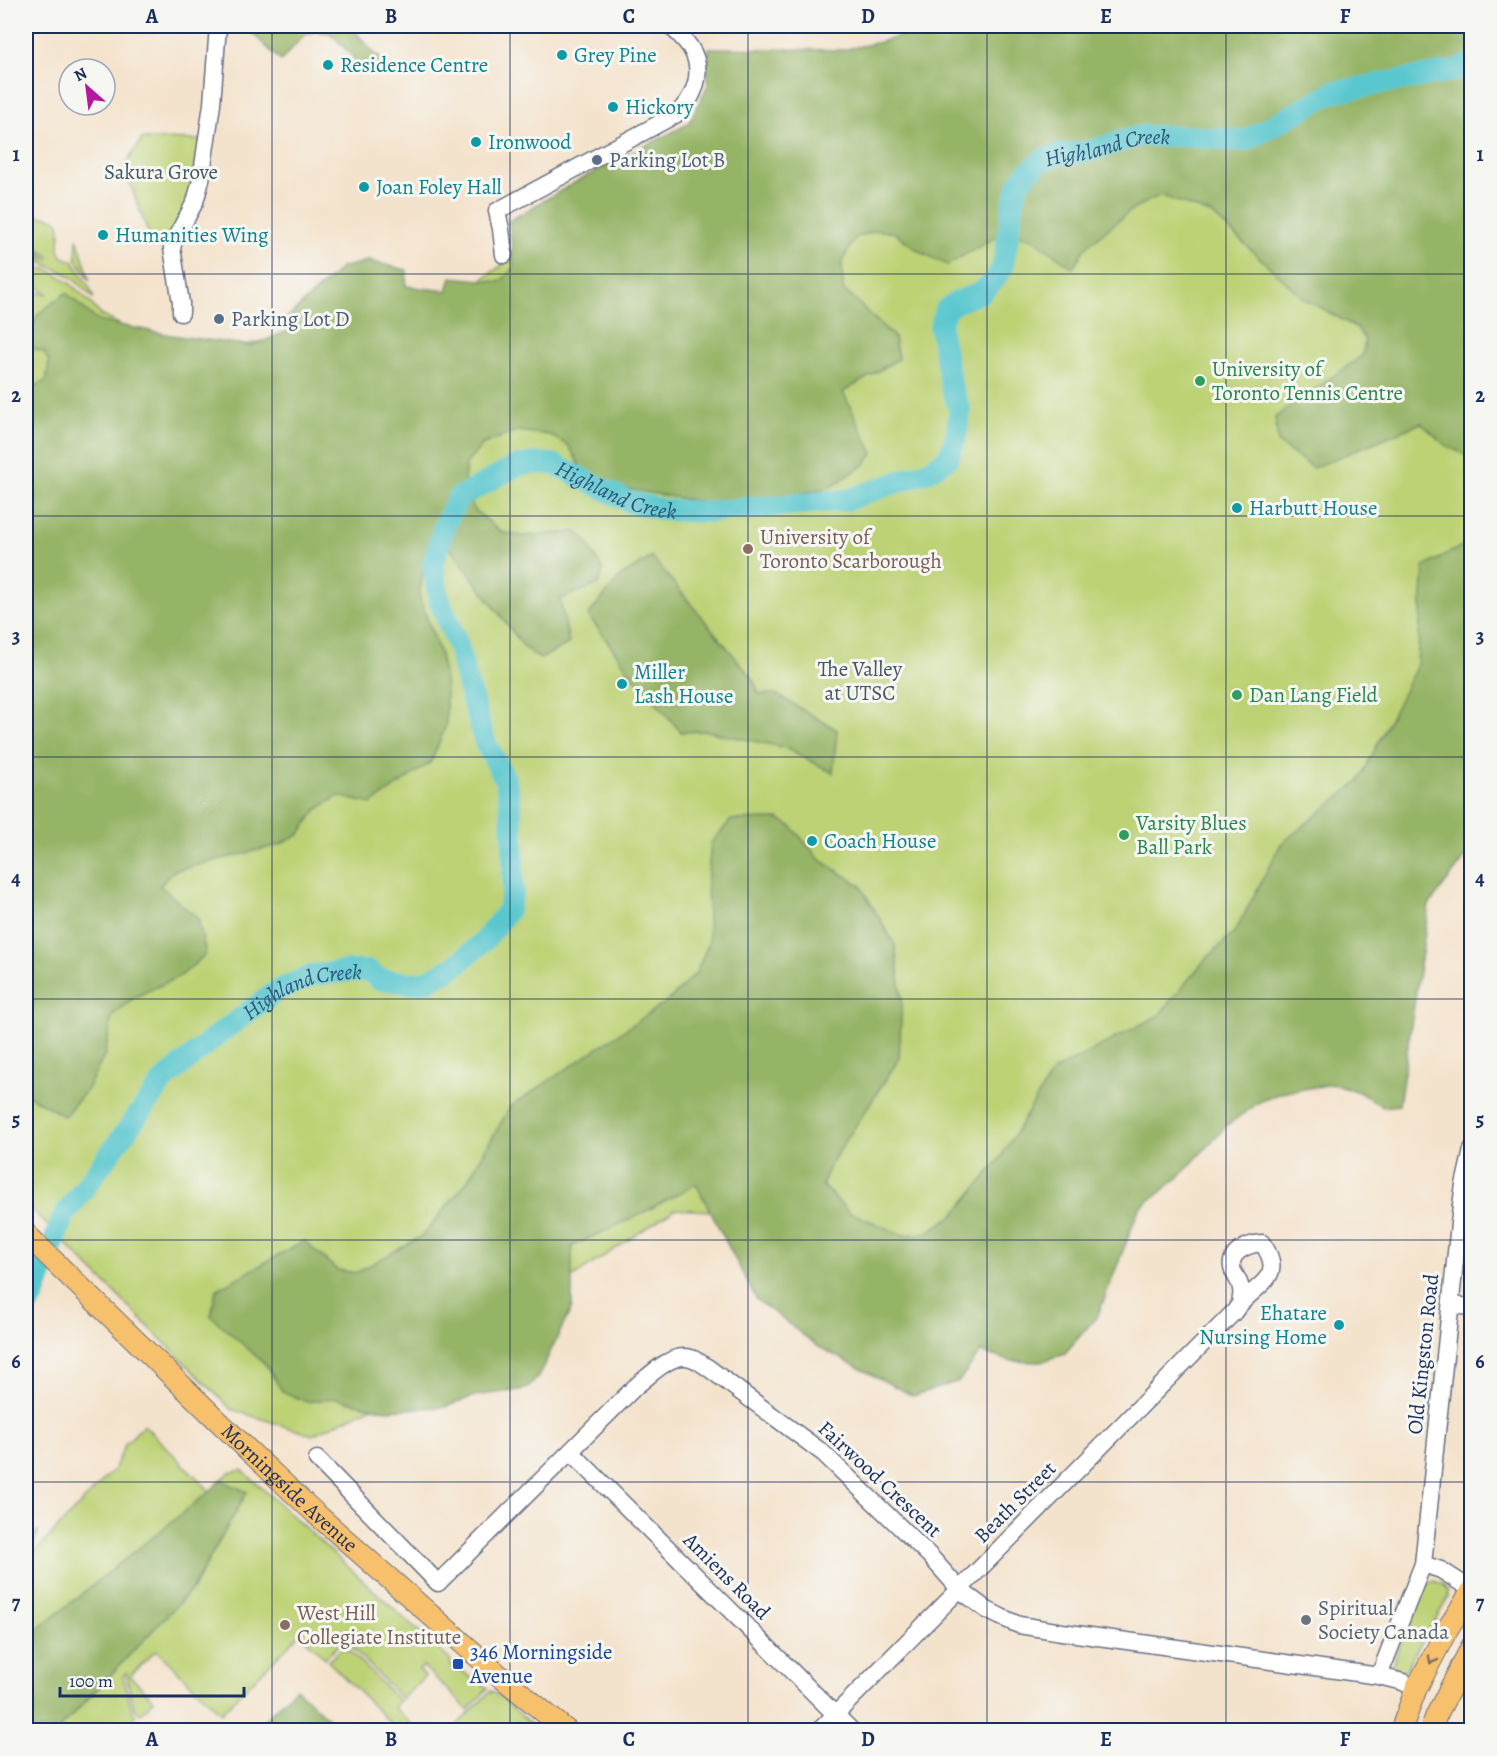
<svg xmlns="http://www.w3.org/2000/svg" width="1497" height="1756" font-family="Alegreya,serif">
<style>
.green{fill:#bdd275;stroke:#6c806a;stroke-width:1.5}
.forest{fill:#96b466;stroke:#587262;stroke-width:1.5}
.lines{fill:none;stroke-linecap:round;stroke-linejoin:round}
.river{stroke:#5ac7cf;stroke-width:22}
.minor-casing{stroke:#676e84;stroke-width:19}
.major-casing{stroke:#676e84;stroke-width:23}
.minor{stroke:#fff;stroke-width:16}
.major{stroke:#f7c06c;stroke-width:21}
.oneway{stroke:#7e7064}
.grid{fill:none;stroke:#1b2f5e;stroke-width:1.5;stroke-opacity:0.55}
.culture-dot{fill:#0f9aa8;stroke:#f6f6f2;stroke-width:2}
.service-dot{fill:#5c6f8a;stroke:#f6f6f2;stroke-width:2}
.leisure-dot{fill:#2e9e5b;stroke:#f6f6f2;stroke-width:2}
.education-dot{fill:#8d6e63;stroke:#f6f6f2;stroke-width:2}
.worship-dot{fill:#6b7280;stroke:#f6f6f2;stroke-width:2}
.transit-dot{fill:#1a4fb4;stroke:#f6f6f2;stroke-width:2}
.labels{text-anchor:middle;stroke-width:6;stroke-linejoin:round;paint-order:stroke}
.culture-label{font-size:21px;fill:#0d838f;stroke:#f6f6f2;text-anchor:start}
.service-label{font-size:21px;fill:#4e5e75;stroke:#f6f6f2;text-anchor:start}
.park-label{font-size:21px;fill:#445864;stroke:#f6f6f2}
.leisure-label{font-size:21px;fill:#27864d;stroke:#f6f6f2;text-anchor:start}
.education-label{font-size:21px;fill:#785e54;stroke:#f6f6f2;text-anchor:start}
.street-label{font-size:21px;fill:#1b2f5e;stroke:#f6f6f2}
.worship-label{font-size:21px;fill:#5b616d;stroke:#f6f6f2;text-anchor:start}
.transit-label{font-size:21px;fill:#164399;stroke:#f6f6f2;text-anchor:start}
.water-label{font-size:22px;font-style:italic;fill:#2b557a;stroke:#f6f6f2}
.neatline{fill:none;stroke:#1b2f5e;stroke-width:2}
.grid-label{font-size:20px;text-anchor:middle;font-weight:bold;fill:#1b2f5e}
</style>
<rect width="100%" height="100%" fill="#f6f6f2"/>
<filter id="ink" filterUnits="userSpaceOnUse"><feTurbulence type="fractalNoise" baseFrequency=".0167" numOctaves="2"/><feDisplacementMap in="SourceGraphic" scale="12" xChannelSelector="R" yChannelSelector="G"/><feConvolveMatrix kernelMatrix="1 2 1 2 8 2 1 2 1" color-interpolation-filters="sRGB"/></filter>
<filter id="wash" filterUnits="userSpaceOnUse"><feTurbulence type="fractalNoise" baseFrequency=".008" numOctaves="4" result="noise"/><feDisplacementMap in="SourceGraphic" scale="24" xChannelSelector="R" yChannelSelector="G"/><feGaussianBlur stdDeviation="1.35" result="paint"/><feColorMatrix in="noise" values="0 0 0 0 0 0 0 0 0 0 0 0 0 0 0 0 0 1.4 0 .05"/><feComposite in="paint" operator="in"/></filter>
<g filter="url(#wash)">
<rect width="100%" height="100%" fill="#f4e3cc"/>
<!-- green -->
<path class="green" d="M1471 26V765L1021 1320 732 1212 675 1209 390 1399 312 1435 231 1409 26 1204V283L37 293 47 294 30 281 29 274 31 270C53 259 89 301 101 315 103 316 117 323 122 326L115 324 163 362 450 302 614 186Z
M142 139 201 140 188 208 170 236 158 239 149 235 124 167Z
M26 215 27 216C35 217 49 215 56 220 68 229 47 258 72 260L90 288 94 299 77 282 65 273 42 263 34 257 26 256V254L34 255 44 261 34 254 26 252V250L36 253 49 260 39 252 26 249V247H27L38 249 50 257 38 248 26 245Z
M77 238 90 280 76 259Z
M144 1425 223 1504 26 1730V1543L39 1530 30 1557 115 1468 125 1444Z
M242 1470 451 1661 450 1664 457 1671 459 1668 467 1675 488 1688 468 1710 423 1666 419 1670 425 1676 402 1699 345 1640 325 1658 300 1634 221 1713 156 1650 130 1676 154 1700 140 1714 134 1708 126 1673 123 1676 132 1711 136 1716 126 1727 129 1730H58L193 1588 247 1492 221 1480 229 1473Z
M1434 1581 1442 1584 1448 1591V1598L1404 1672H1396L1391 1668 1421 1588 1427 1583Z
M345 1646 399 1701 394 1707 417 1730H397L328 1661Z
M491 1691 502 1698 535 1728 533 1730H452Z"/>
<!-- forest -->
<path class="forest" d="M245 26H356L354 30 371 50 385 62 379 69H361L349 52 330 33 316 31 304 35 281 61Z
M939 26H1471V458L1445 445 1421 423 1313 468 1278 443 1275 417 1362 356 1365 340 1357 328 1303 298 1213 215 1160 195 1130 211 1085 248 1073 268 1033 239 1011 233 996 237 947 265 919 251 895 233 877 230 855 238 842 261 843 289 894 337 898 359 843 392 873 454 864 465 829 488 730 507 589 482 569 446 550 435 517 431 483 444 466 464 463 489 475 510 501 532 522 536 575 532 584 537 603 570 599 584 560 599 569 643 540 659 524 647 450 548H427L419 596 440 654 446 686V725L431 762 371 804 338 796 316 810 299 835 279 845 173 871 160 886 198 919 206 954 182 975 135 997 112 1016 105 1055 86 1091 64 1116 26 1094V385L33 387 46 381 49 362 44 352 26 346 29 335 38 314 66 293 98 321 171 335 252 346 290 330 285 320 341 268 368 261 407 270 406 286 447 291 451 277 500 282 514 268 509 221 581 179 688 124 708 85 707 60 709 48 842 50 876 43Z
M1471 541V850L1429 905 1399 1105 1383 1107 1359 1092 1332 1084 1281 1093 1261 1101 1226 1126 1179 1177 1139 1209 1098 1315 1065 1353 1041 1362 1011 1361 980 1352 959 1381 913 1396 819 1347 756 1299 696 1184 635 1217 572 1246V1307L538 1377 526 1389 474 1396 445 1407 385 1410 335 1398 307 1402 282 1391 266 1365 211 1316 216 1290 304 1241 337 1270 356 1273 422 1236 466 1183 510 1107 669 1000 696 973 709 942 707 883 711 843 731 820 779 819 792 827 819 859 860 885 895 945 902 1000 899 1059 832 1162 822 1185 849 1212 903 1235 926 1233 954 1215 999 1160 1053 1071 1159 1015 1204 961 1236 930 1281 844 1359 781 1417 665 1424 567Z
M652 557 753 679 759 694H776L837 730 833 773 787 748 706 731 681 732 633 676 588 615 621 576Z
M221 1480 247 1492 192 1589 58 1730H26V1635L34 1632 210 1491Z
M296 1688 340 1730H254Z"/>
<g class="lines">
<!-- river -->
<path class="river" id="s1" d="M26 1307 34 1296 63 1217 164 1080 220 1033 278 990 314 975 350 971H369L378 979 409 983 425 982 454 967 484 941 508 910 513 891V839L510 803 505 779 485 742 469 689 457 643 439 600 433 565 444 527 458 498 516 466 534 463 553 464 630 502 664 510 706 512 847 500 929 471 948 458 956 437 960 410 952 389 940 328 945 310 955 303 982 292 994 280 1003 267 1013 205 1018 185 1027 173 1044 159 1063 154 1086 152 1140 136H1184L1245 141 1333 92 1453 71 1472 64"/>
</g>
</g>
<g filter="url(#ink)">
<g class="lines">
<defs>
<path id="minor" d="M504 255 501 229 497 211 675 115C696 98 705 70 690 47 684 39 677 32 670 26
M181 313V303L172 248 174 241 195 202 201 180 212 104 218 26
M1451 1305 1472 1307
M571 1452 851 1730
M317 1459 438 1583 635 1387C648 1377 668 1356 685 1357 693 1357 701 1363 707 1367L823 1453 930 1556 960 1590 987 1610 1001 1617 1019 1625 1062 1632 1379 1676 1403 1682 1416 1689
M1423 1564 1441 1570 1472 1590
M1379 1676 1423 1564 1461 1205 1464 1185 1472 1150
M820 1730 1234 1312C1252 1284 1289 1280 1262 1243 1248 1244 1226 1253 1233 1271 1236 1277 1240 1282 1241 1289 1242 1293 1241 1298 1240 1303"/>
<g id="major">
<path id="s2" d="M26 1234 247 1449 315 1513 501 1677 566 1730"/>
<path d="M1401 1730 1416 1689 1448 1628 1472 1591"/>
<path d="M1431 1730 1436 1716 1472 1646"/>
</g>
</defs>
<!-- minor casing -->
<use href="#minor" class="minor-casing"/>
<!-- major casing -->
<use href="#major" class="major-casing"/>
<!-- minor -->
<use href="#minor" class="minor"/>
<!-- major -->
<use href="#major" class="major"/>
</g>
<!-- one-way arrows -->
<defs><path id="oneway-chevron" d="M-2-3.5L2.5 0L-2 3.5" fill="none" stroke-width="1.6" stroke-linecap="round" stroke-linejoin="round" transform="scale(1.5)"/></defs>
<use class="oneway" href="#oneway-chevron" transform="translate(1432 1660) rotate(118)"/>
</g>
<!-- grid -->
<path class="grid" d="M272 26V1730M510 26V1730M748 26V1730M987 26V1730M1226 26V1730M26 274H1472M26 516H1472M26 757H1472M26 999H1472M26 1240H1472M26 1482H1472"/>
<!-- markers -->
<g class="culture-dot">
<circle cx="562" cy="55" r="6"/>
<circle cx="328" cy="65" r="6"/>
<circle cx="613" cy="107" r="6"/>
<circle cx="476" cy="142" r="6"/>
<circle cx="364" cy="187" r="6"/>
<circle cx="103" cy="235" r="6"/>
<circle cx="1237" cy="508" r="6"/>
<circle cx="622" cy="684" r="6"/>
<circle cx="812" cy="841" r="6"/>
<circle cx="1339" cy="1325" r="6"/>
</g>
<g class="service-dot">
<circle cx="597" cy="160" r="6"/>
<circle cx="219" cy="319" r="6"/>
</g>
<g class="leisure-dot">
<circle cx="1200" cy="381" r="6"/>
<circle cx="1237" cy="695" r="6"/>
<circle cx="1124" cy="835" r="6"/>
</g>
<g class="education-dot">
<circle cx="748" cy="549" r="6"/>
<circle cx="285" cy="1625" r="6"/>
</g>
<circle class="worship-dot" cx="1306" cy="1620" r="6"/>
<rect class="transit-dot" x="452" y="1658" width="12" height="12" rx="3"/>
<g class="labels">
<!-- culture labels -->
<g class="culture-label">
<text x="574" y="62">Grey Pine</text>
<text x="340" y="72">Residence Centre</text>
<text x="625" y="114">Hickory</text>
<text x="488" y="149">Ironwood</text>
<text x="376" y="194">Joan Foley Hall</text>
<text x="115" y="242">Humanities Wing</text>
<text x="1249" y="515">Harbutt House</text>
<text x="634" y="679">Miller<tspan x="634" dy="24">Lash House</tspan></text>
<text x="824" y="848">Coach House</text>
<text x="1327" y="1320" text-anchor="end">Ehatare<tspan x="1327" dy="24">Nursing Home</tspan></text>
</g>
<!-- service labels -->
<g class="service-label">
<text x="609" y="167">Parking Lot B</text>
<text x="231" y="326">Parking Lot D</text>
</g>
<!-- park labels -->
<g class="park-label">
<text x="161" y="179">Sakura Grove</text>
<text x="860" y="676">The Valley<tspan x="860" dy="24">at UTSC</tspan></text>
</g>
<!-- leisure labels -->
<g class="leisure-label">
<text x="1212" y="376">University of<tspan x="1212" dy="24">Toronto Tennis Centre</tspan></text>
<text x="1249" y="702">Dan Lang Field</text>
<text x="1136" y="830">Varsity Blues<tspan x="1136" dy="24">Ball Park</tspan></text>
</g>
<!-- education labels -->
<g class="education-label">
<text x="760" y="544">University of<tspan x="760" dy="24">Toronto Scarborough</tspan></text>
<text x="297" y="1620">West Hill<tspan x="297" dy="24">Collegiate Institute</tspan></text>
</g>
<!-- street labels -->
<g class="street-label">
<text transform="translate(1423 1354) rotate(-84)" y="7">Old Kingston Road</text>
<text transform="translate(880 1479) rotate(43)" y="7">Fairwood Crescent</text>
<text dy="7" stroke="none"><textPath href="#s2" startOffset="366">Morningside Avenue</textPath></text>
<text transform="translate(1015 1502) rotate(-45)" y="7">Beath Street</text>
<text transform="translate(727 1576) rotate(45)" y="7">Amiens Road</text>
</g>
<!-- worship labels -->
<g class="worship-label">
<text x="1318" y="1615">Spiritual<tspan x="1318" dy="24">Society Canada</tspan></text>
</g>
<!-- transit labels -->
<g class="transit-label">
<text x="470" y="1659">346 Morningside<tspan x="470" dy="24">Avenue</tspan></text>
</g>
<!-- water labels -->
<g class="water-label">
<text dy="8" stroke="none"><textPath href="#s1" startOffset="2040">Highland Creek</textPath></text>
<text dy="8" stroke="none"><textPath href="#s1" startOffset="1282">Highland Creek</textPath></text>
<text dy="8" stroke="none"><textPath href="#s1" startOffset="436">Highland Creek</textPath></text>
</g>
</g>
<!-- margin -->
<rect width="1497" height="1756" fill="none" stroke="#f6f6f2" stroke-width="66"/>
<!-- north arrow -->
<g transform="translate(87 87) rotate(332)"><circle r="28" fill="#f6f6f2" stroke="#9ea6b7" stroke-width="1.5"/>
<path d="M0-4.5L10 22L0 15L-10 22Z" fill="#b5179e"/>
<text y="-9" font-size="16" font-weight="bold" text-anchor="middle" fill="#1b2f5e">N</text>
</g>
<!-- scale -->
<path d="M60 1687v9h184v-9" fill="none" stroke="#1b2f5e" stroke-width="3"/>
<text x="69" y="1687" font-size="18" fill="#1b2f5e" stroke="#f6f6f2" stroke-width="4.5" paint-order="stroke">100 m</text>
<rect x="33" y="33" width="1431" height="1690" class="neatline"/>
<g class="grid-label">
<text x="152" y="23">A</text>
<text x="391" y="23">B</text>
<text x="629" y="23">C</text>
<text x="868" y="23">D</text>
<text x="1106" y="23">E</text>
<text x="1345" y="23">F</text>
<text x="16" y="161">1</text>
<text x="1480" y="161">1</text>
<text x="16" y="402">2</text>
<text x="1480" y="402">2</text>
<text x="16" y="643">3</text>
<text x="1480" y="643">3</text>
<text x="16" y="885">4</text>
<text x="1480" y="885">4</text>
<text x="16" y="1126">5</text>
<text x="1480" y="1126">5</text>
<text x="16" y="1368">6</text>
<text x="1480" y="1368">6</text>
<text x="16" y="1609">7</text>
<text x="1480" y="1609">7</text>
<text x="152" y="1746">A</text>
<text x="391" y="1746">B</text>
<text x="629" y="1746">C</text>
<text x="868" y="1746">D</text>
<text x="1106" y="1746">E</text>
<text x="1345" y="1746">F</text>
</g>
</svg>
